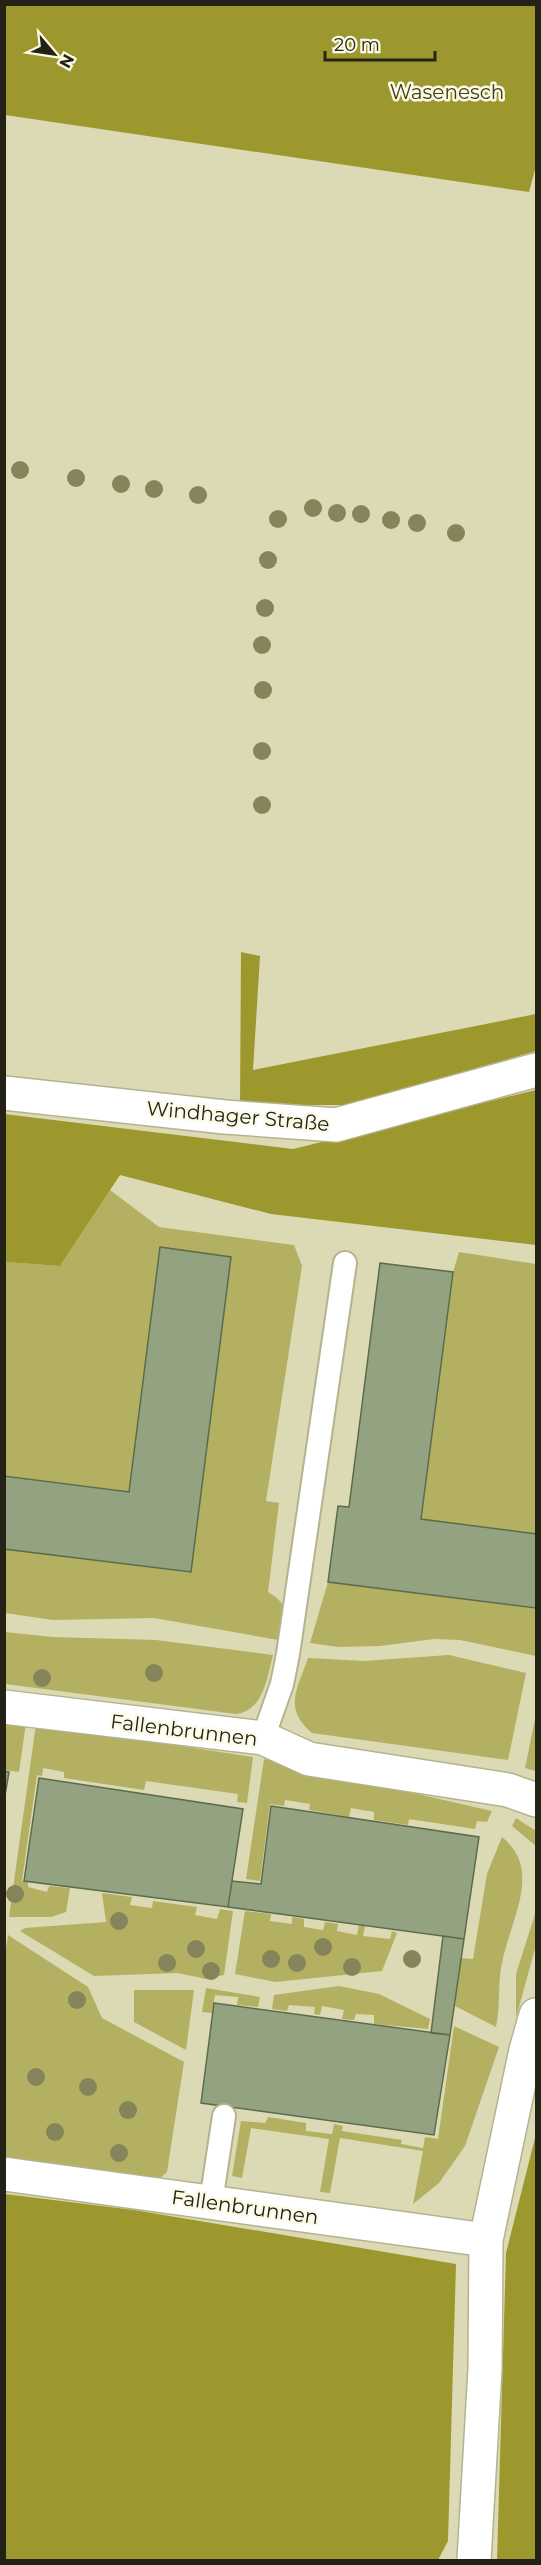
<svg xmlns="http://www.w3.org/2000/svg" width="541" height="2565" font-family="Montserrat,sans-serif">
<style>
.green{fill:#b3b061}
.forest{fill:#9d982d}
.building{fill:#93a280;stroke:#5d6b4b;stroke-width:1.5}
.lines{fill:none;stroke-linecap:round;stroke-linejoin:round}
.service-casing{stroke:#b4b38f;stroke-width:26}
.minor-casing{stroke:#b4b38f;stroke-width:36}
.service{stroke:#fff;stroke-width:22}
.minor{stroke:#fff;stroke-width:33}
.tree{fill:#86845b}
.labels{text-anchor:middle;stroke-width:5;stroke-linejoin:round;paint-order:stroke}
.park-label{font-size:20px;fill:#403e12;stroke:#fafae7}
.street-label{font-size:20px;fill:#232214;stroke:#fafae7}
</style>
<rect width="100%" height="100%" fill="#dbdab4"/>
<!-- green -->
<path class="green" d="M110 1190 159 1227 294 1245 302 1266 266 1501 279 1503 268 1592C293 1607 284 1616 278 1640L154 1618 53 1620 5 1613V1549L191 1572 231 1257 161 1248 129 1492 5 1476V1262L60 1266Z
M459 1252 536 1264V1534L421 1519 453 1272Z
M328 1582 536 1608V1656L460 1640 434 1639 380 1646 338 1647 310 1643Z
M5 1632 52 1637 156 1640 273 1655C267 1678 264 1710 236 1714L5 1684Z
M449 1655 526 1673 508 1760 312 1733C283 1708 297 1690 308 1658L364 1661Z
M536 1714V1771L525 1768Z
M4 1720 26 1723 19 1772 5 1770Z
M36 1724 253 1757 247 1803 237 1802 238 1794 146 1781 144 1790 64 1778V1772L43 1768 42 1776 37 1775 22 1881 28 1882V1887L47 1892 49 1886 70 1888 66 1912 51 1917H9Z
M264 1759 492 1811 487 1822 477 1821 475 1829 409 1819 408 1825 374 1820V1812L351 1808 349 1817 309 1810 310 1804 285 1800 284 1806 270 1804 260 1881 246 1879Z
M516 1818 536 1831V1846L512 1826Z
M502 1837C541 1869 514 1912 503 1958 497 1981 501 2004 496 2027L455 2006 460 1958 473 1959 487 1874Z
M102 1893 132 1897 130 1905 152 1908 153 1901 197 1907 195 1915 217 1919 220 1909 233 1911 224 1975 206 1979 178 1973 94 1976 20 1931 25 1928 106 1922Z
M245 1911 271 1914 270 1921 292 1924V1917L304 1919V1927L323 1930 325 1922 338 1924 337 1931 357 1935 359 1925 365 1926 363 1936 390 1939 392 1931 397 1933 382 1971 275 1982 235 1974Z
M536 1911V1945L516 2018V1974Z
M8 1935 88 1987 102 2018 184 2062 167 2172 155 2183 5 2160 4 1961Z
M339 1986 379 1994 430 2019 428 2029 374 2024V2015L356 2014 354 2020 342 2019 344 2010 322 2006 320 2015 314 2014 315 2007 289 2005 287 2011 272 2009 274 1995Z
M206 1988 260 1997 258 2007 237 2005 238 1997 215 1995 212 2013 202 2012Z
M134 1990H194L186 2050 134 2022Z
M454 2026 499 2047 465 2146 439 2183 413 2204 423 2151 340 2138 330 2193 320 2192 329 2139 251 2128 242 2178 232 2176 241 2121 265 2123 268 2117 306 2123V2131L332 2134 334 2124 343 2126 342 2131 402 2140 401 2144 423 2148 425 2137 438 2139Z"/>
<!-- forest -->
<path class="forest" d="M5 4 536 5V166L529 192 5 115Z
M241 952 260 956 253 1070 536 1014V1051L347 1105H240Z
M536 1090V1245L271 1214 120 1175 60 1266 5 1262 4 1114 293 1149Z
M536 2134V2560H497L506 2253Z
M5 2194 134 2210 456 2264 448 2541 438 2560H5Z"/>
<!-- building -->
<path class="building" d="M160 1247 231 1257 191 1572 4 1549V1476L129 1492Z
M380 1263 453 1272 421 1519 536 1534V1608L328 1582 338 1506 349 1507Z
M4 1771 9 1772 4 1801Z
M39 1778 243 1809 228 1907 24 1881Z
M271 1806 479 1837 464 1939 228 1907 232 1881 261 1884Z
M443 1936 464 1939 450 2035 431 2033Z
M214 2003 450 2035 434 2135 201 2103Z"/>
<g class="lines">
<defs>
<path id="service" d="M263 1738 282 1684 288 1654 345 1263
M211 2202 224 2116"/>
<path id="minor" d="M4 1093 225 1117 336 1125 536 1070
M4 1707 263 1738 309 1759 508 1790 536 1800
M4 2174 486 2240
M474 2560 485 2369 486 2240 526 2050 536 2015"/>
</defs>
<!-- service casing -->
<use href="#service" class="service-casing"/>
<!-- minor casing -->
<use href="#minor" class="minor-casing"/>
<!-- service -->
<use href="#service" class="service"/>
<!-- minor -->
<use href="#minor" class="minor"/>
</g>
<!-- trees -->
<g class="tree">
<circle cx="20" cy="470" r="9"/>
<circle cx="76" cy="478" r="9"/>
<circle cx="121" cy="484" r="9"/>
<circle cx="154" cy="489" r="9"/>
<circle cx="198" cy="495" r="9"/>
<circle cx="313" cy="508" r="9"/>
<circle cx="337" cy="513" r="9"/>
<circle cx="361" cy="514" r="9"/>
<circle cx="278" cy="519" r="9"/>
<circle cx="391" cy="520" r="9"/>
<circle cx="417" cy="523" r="9"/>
<circle cx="456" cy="533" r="9"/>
<circle cx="268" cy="560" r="9"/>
<circle cx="265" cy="608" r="9"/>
<circle cx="262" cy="645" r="9"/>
<circle cx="263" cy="690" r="9"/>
<circle cx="262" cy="751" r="9"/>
<circle cx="262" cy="805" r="9"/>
<circle cx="154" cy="1673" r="9"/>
<circle cx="42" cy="1678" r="9"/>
<circle cx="15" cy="1894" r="9"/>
<circle cx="119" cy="1921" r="9"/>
<circle cx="323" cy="1947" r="9"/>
<circle cx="196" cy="1949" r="9"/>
<circle cx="271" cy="1959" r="9"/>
<circle cx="412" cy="1959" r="9"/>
<circle cx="167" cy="1963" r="9"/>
<circle cx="297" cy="1963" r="9"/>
<circle cx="352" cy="1967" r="9"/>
<circle cx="211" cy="1971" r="9"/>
<circle cx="77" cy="2000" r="9"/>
<circle cx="36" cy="2077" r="9"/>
<circle cx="88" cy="2087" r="9"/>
<circle cx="128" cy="2110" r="9"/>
<circle cx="55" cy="2132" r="9"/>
<circle cx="119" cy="2153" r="9"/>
</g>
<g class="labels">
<!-- park labels -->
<g class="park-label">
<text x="447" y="99">Wasenesch</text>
</g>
<!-- street labels -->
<g class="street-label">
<text transform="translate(238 1116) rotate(5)" y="7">Windhager Straße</text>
<text transform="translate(184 1730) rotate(7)" y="7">Fallenbrunnen</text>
<text transform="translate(245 2207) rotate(8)" y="7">Fallenbrunnen</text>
</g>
</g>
<!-- border -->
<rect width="541" height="2565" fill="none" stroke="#232214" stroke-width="12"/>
<!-- north arrow -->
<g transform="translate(54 54) rotate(119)" stroke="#fafae7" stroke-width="4.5" paint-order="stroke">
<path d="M0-4.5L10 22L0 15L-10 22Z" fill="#232214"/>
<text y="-9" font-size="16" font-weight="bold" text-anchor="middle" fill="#232214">N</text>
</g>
<!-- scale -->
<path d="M325 51v9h110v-9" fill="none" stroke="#232214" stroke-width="3"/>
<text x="334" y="51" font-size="18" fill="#232214" stroke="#fafae7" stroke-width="4.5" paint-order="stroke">20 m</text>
</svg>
